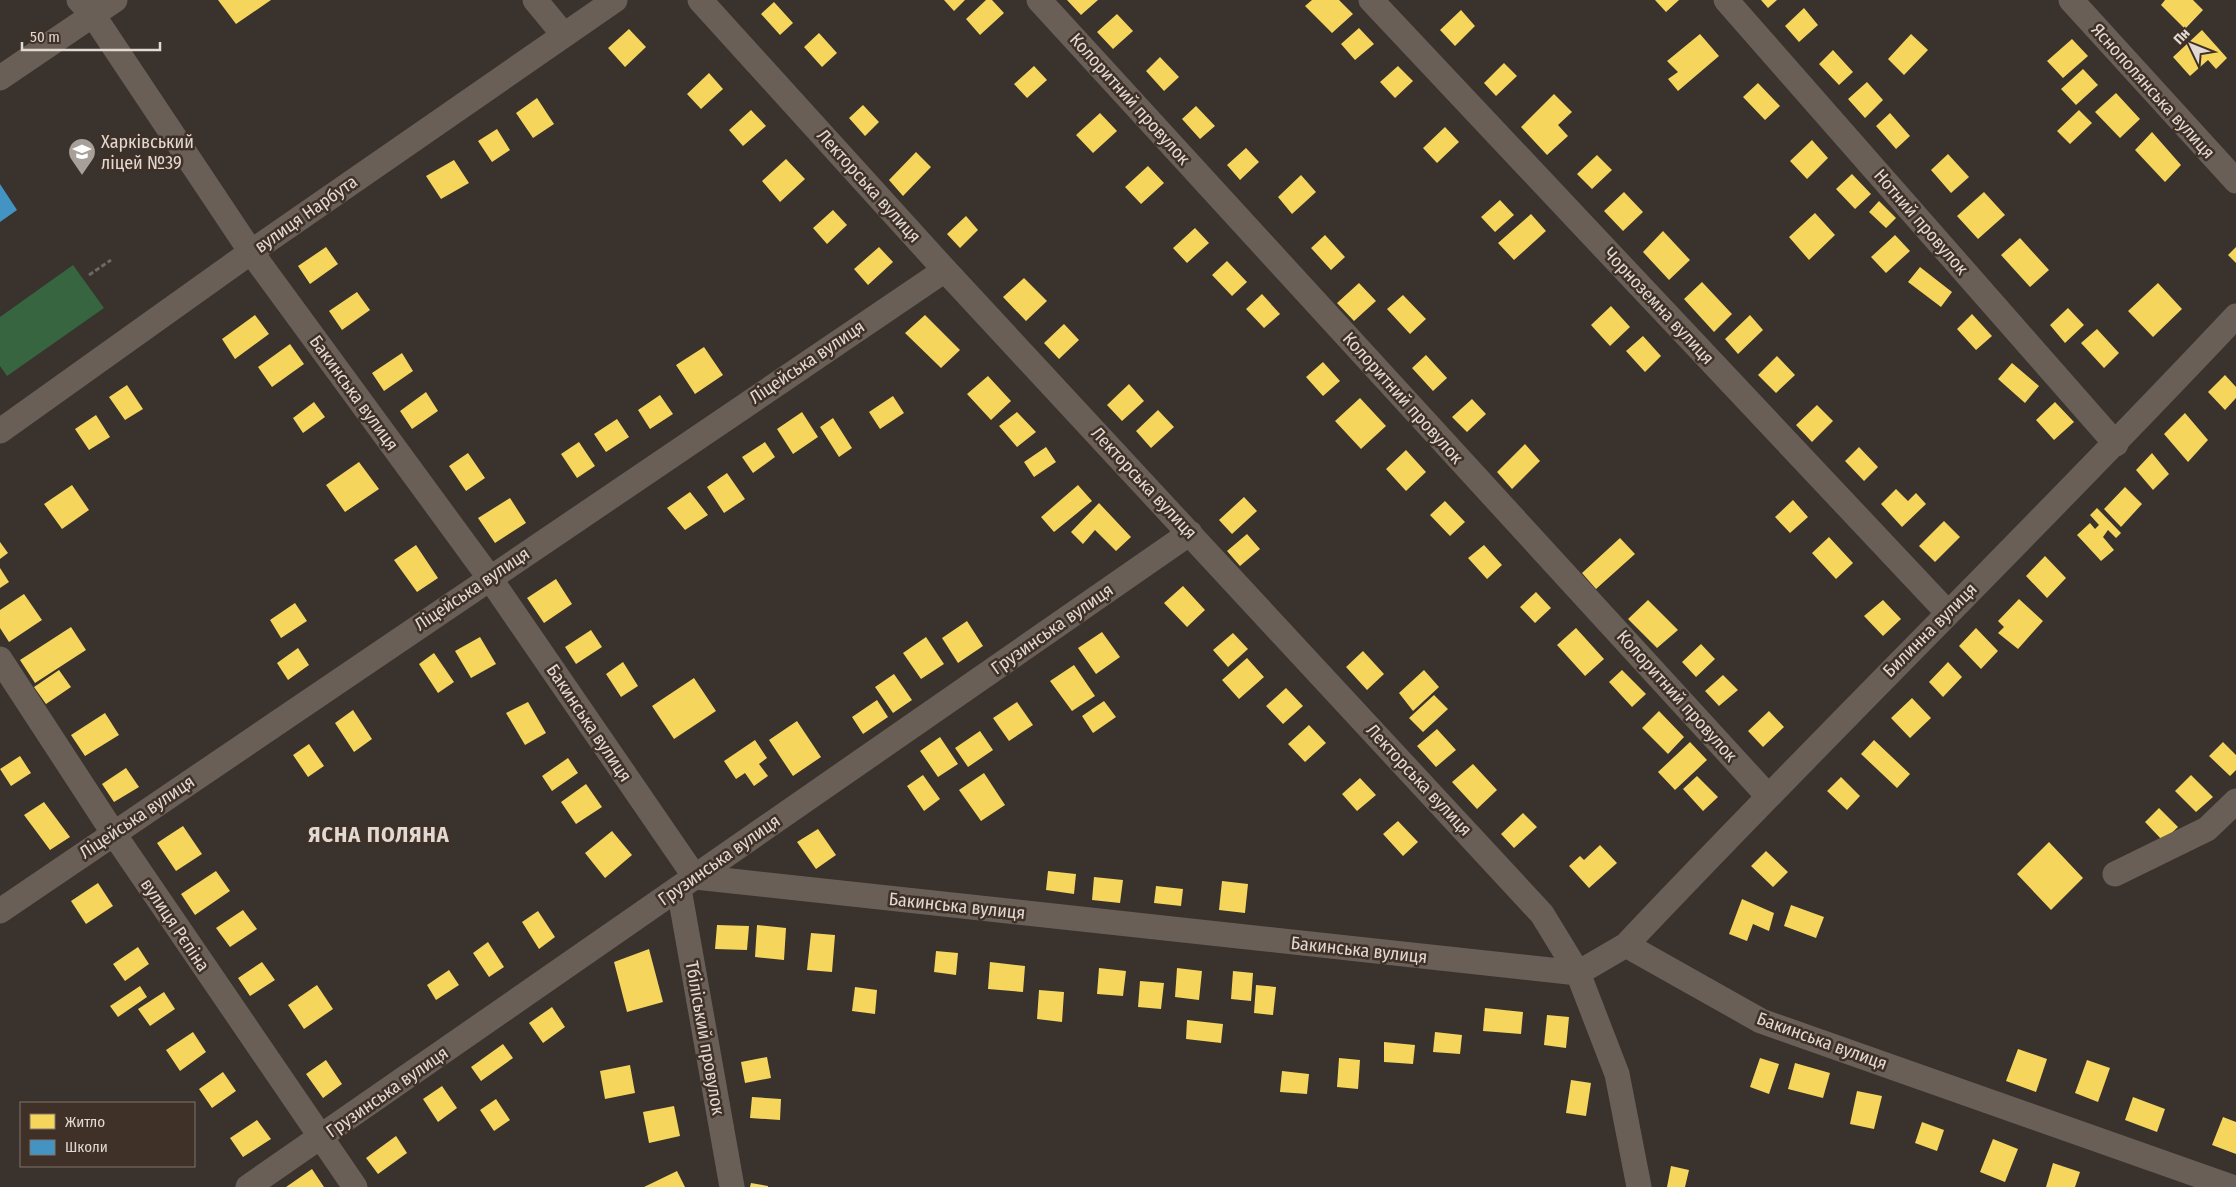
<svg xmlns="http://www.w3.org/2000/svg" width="2236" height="1187" font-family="'Fira Sans Condensed',sans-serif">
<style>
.green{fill:#36653f}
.homes{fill:#f6d55c}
.schools{fill:#4393c3}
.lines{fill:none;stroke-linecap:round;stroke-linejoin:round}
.path{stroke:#6f6860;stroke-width:3;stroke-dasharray:5 2.5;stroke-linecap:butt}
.minor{stroke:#695f57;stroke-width:25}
.labels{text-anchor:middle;stroke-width:5;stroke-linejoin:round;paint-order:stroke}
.street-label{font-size:18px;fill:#e2d9d3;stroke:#3f3127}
.poi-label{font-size:18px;fill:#e2d9d3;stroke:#3f3127;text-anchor:start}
.district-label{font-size:22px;font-weight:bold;letter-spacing:1px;fill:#e2d9d3;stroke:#3f3127}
</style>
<rect width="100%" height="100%" fill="#39322d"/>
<!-- green -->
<path class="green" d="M73 265 104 308 7 376 0 366V317Z"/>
<!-- homes -->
<path class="homes" d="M218 0H271L236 24Z
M944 0H965L954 11Z
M986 0H992L1004 13 980 35 966 19Z
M1067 0H1098L1081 15Z
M1312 0H1339L1353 14 1332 33 1305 6Z
M1655 0H1679L1666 12Z
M1761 0H1777L1768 8Z
M2165 0H2193L2203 10 2185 29 2161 5Z
M774 2 793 23 780 35 761 14Z
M1804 8 1818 25 1799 42 1785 26Z
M1461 10 1475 26 1455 46 1440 30Z
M1117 14 1133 31 1113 49 1097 32Z
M1359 28 1374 44 1355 60 1341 44Z
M629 29 646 47 625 67 608 48Z
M2202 30 2227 58 2216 69 2208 60 2190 76 2173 57Z
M819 33 837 53 822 67 804 47Z
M1700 34 1719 56 1678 91 1668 79 1678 72 1667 61Z
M1911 34 1928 50 1904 75 1888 59Z
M2072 39 2088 56 2063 78 2047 61Z
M1833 50 1853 72 1839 85 1819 64Z
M1160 57 1179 77 1164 91 1146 71Z
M1504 63 1517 76 1496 96 1484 83Z
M1034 66 1047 80 1027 98 1014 84Z
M1398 66 1413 81 1395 98 1380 82Z
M2083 69 2098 85 2076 105 2061 89Z
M709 73 723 89 701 109 687 94Z
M1867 82 1883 100 1865 118 1848 99Z
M1758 83 1780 106 1765 120 1743 97Z
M2116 93 2140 119 2120 138 2095 112Z
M1554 94 1572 112 1558 125 1568 136 1547 155 1521 127Z
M537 98 554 124 533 138 516 113Z
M863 105 879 122 865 136 849 118Z
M1196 106 1215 126 1200 139 1182 119Z
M751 110 766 126 743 146 729 130Z
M2079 110 2092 123 2070 144 2057 131Z
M1100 113 1117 131 1093 153 1076 135Z
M1890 113 1910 136 1896 149 1876 126Z
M1445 127 1459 142 1437 163 1423 148Z
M497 129 510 150 492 162 478 141Z
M2152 132 2181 165 2165 182 2135 150Z
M1812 140 1828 158 1807 179 1790 161Z
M1246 148 1259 162 1240 180 1227 165Z
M916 152 931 167 903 196 889 180Z
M1948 154 1969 177 1951 193 1931 170Z
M1597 155 1612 170 1592 189 1577 174Z
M786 159 805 179 780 202 762 181Z
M454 160 469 183 441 199 426 176Z
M1148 166 1164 183 1141 204 1125 187Z
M1852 174 1871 194 1855 209 1836 189Z
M1301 175 1316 192 1292 214 1278 197Z
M1624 192 1643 212 1623 231 1604 211Z
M1984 192 2005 215 1978 239 1957 216Z
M1500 200 1514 215 1495 232 1481 217Z
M1879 201 1896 218 1886 228 1869 212Z
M833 210 847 225 827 244 813 228Z
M1815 213 1835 235 1809 260 1789 237Z
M1531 214 1546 231 1514 260 1498 243Z
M966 216 978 230 960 248 947 234Z
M1195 228 1209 243 1187 263 1173 248Z
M1663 231 1690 260 1669 280 1643 252Z
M1325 235 1345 257 1331 270 1311 248Z
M1895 235 1910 251 1886 273 1871 257Z
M2020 238 2049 270 2030 287 2001 255Z
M326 247 338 264 310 284 298 266Z
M879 247 893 262 868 285 854 269Z
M2236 247V263L2228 255Z
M1227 261 1247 282 1232 296 1212 275Z
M1920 267 1952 292 1941 307 1908 282Z
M1024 278 1047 301 1026 321 1003 297Z
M1702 282 1732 314 1714 332 1684 299Z
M1359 283 1376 301 1354 321 1337 303Z
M2158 283 2182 309 2153 337 2128 311Z
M357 292 370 310 342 330 329 311Z
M1262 294 1280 314 1264 328 1246 309Z
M1403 295 1426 319 1410 334 1387 309Z
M1611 306 1630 327 1610 346 1591 325Z
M2068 308 2084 325 2065 343 2050 325Z
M1972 314 1992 336 1976 350 1957 329Z
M255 315 269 334 235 359 222 339Z
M925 315 960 350 941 368 905 333Z
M1750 315 1763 330 1738 354 1725 339Z
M1064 324 1079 340 1059 359 1044 343Z
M2097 329 2119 353 2104 368 2081 343Z
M1643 336 1661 356 1645 372 1626 351Z
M290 344 304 364 272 387 258 367Z
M704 347 723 375 695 394 676 365Z
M402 353 413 371 384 391 372 373Z
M1426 355 1447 378 1433 391 1412 368Z
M1777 356 1795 375 1776 393 1758 375Z
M1323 362 1340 381 1323 396 1306 377Z
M2012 363 2039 386 2025 403 1998 379Z
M2225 375 2236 387V398L2225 410 2208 392Z
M988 376 1011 401 991 420 967 394Z
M1129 384 1144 401 1122 421 1107 405Z
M127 385 143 409 125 420 109 397Z
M426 392 438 411 412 429 400 411Z
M660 395 673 414 650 429 638 410Z
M893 396 904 413 880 429 869 412Z
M1360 398 1386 426 1361 449 1335 421Z
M1472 399 1486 414 1467 432 1452 417Z
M314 402 325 417 303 433 293 418Z
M2055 402 2074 422 2054 440 2036 420Z
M1817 405 1833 421 1812 442 1796 425Z
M1158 410 1174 427 1151 448 1136 431Z
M802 412 818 437 793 454 777 429Z
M1017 412 1036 432 1017 447 999 426Z
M2185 413 2208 440 2188 462 2164 434Z
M96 415 110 437 89 450 75 429Z
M833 418 852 448 839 457 820 427Z
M617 419 629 437 606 452 594 434Z
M579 442 595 466 577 478 561 454Z
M765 442 775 457 753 473 742 457Z
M1525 444 1540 461 1512 489 1497 472Z
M1046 447 1056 462 1034 477 1024 462Z
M1859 447 1878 467 1864 481 1845 461Z
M1406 450 1426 472 1406 491 1386 469Z
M468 453 485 478 466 491 449 466Z
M2152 453 2169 474 2153 490 2136 470Z
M359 462 379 489 345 512 326 485Z
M727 473 745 499 724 513 707 487Z
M72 485 89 510 62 529 44 504Z
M1078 485 1092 501 1054 532 1041 517Z
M2125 487 2142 504 2121 527 2104 509Z
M1896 489 1908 501 1916 493 1926 504 1902 527 1881 504Z
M690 492 708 515 685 530 667 508Z
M1244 497 1257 511 1232 534 1219 520Z
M510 498 526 523 495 543 478 518Z
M1793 500 1808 517 1790 533 1775 517Z
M1445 501 1465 522 1450 536 1430 515Z
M1099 503 1131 537 1116 551 1095 530 1083 544 1071 532Z
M2097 508 2121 533 2116 538 2108 530 2103 537 2114 550 2101 561 2077 535 2090 523 2095 529 2099 525 2090 515Z
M1944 521 1960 537 1935 562 1919 546Z
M1247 534 1260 549 1240 566 1227 551Z
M1829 537 1853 563 1836 579 1812 553Z
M1620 538 1635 554 1596 589 1582 573Z
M0 542 8 553 0 559Z
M416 545 438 578 417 592 394 560Z
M1484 545 1502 565 1487 579 1468 558Z
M2045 556 2066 578 2047 598 2026 576Z
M0 568 9 582 0 588Z
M556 579 572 604 544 623 527 598Z
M1183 586 1205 610 1187 627 1164 603Z
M1536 592 1551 608 1535 623 1520 607Z
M24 594 42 620 9 642 0 628V610Z
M2019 599 2043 621 2018 649 1998 633 2004 627 1998 621Z
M1648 600 1678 630 1657 648 1628 619Z
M1883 600 1901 619 1883 636 1864 616Z
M295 603 307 621 281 638 270 620Z
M967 621 983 646 958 663 942 638Z
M71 627 86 650 35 683 20 660Z
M1576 628 1604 659 1585 676 1557 645Z
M1976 628 1998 651 1981 669 1959 646Z
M591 630 602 647 576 664 565 647Z
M1102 632 1120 657 1096 674 1078 648Z
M1233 633 1248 649 1228 667 1213 650Z
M480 637 496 664 471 678 455 651Z
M926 637 944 664 921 679 903 653Z
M1701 644 1715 659 1696 677 1682 662Z
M298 648 309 665 288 680 277 663Z
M1363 651 1384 674 1367 690 1346 667Z
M434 653 454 682 438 693 419 664Z
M1247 658 1264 677 1239 699 1222 680Z
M623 662 638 686 621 697 606 674Z
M1948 662 1962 677 1943 697 1929 682Z
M1074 665 1095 696 1072 711 1050 681Z
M59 670 71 687 46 704 34 687Z
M1424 670 1439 687 1413 711 1399 693Z
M1622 670 1646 694 1632 707 1609 682Z
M894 674 912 700 893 713 875 687Z
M1723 675 1738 690 1719 706 1705 691Z
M694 678 716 711 674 739 652 706Z
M1286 688 1303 706 1283 724 1266 706Z
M1434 695 1448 709 1423 732 1409 718Z
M1912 698 1931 718 1910 738 1891 718Z
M877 700 888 717 863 734 852 717Z
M1104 701 1116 717 1093 733 1082 716Z
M528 702 546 733 525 745 506 713Z
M1017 702 1033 725 1009 741 993 718Z
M353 710 372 739 354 752 335 723Z
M1659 711 1684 737 1668 754 1642 728Z
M1769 711 1784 727 1763 747 1748 731Z
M105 713 119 735 85 756 71 735Z
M797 721 821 757 793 776 769 740Z
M1309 725 1326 743 1305 762 1288 744Z
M1437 729 1456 750 1436 767 1417 746Z
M980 731 993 750 968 767 955 748Z
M940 737 958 764 938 777 920 751Z
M755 740 767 758 759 764 768 776 754 786 745 773 736 779 724 761Z
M1874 740 1910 774 1897 788 1861 754Z
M1690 742 1707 760 1675 790 1658 772Z
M2223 742 2236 755V770L2230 776 2209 756Z
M309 744 324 766 308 777 293 755Z
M20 756 31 773 11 786 0 769Z
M568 758 578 773 552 791 542 776Z
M1473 764 1497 790 1477 809 1452 782Z
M126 768 139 787 114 802 102 784Z
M984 773 1005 805 981 821 959 790Z
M923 775 940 799 924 811 907 786Z
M2191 775 2213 797 2196 812 2175 791Z
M1697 776 1718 797 1703 811 1683 789Z
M1841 777 1860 796 1847 810 1827 791Z
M1360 778 1376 795 1357 811 1342 794Z
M586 784 602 807 576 824 561 802Z
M44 802 70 837 50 850 24 815Z
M2159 808 2178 827 2163 841 2145 822Z
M1523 813 1537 827 1514 848 1501 834Z
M1398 821 1418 842 1403 856 1383 834Z
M183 826 202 854 176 871 157 843Z
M818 829 836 855 816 869 797 842Z
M612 831 632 855 605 878 585 853Z
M2049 842 2083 878 2051 910 2017 874Z
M1600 845 1617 863 1589 888 1569 866 1580 856 1584 860Z
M1766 851 1788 872 1773 887 1751 866Z
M216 871 230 891 195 915 181 894Z
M1048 871 1076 874 1074 894 1046 890Z
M1094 877 1123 880 1120 903 1092 900Z
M1222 881 1248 884 1245 913 1219 910Z
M98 883 113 906 86 924 71 901Z
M1156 886 1183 889 1181 906 1154 903Z
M1742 899 1774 913 1769 931 1753 924 1747 941 1729 934Z
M1791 905 1824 917 1816 938 1784 926Z
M243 910 257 929 230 947 216 928Z
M538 911 555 937 539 949 522 922Z
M717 925 749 926 747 950 715 949Z
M757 925 786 928 784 960 755 957Z
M811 933 835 935 832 972 807 970Z
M488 942 504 967 489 977 473 953Z
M138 947 149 964 125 981 113 964Z
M649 949 663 1002 627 1012 614 962Z
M936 951 958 953 956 975 934 972Z
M262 962 275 980 250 996 238 978Z
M990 962 1025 966 1023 992 988 989Z
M1099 968 1126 971 1123 996 1097 994Z
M1177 968 1202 971 1199 1000 1175 997Z
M449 970 459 985 436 1000 427 985Z
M1233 971 1253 973 1251 1001 1231 999Z
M1140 981 1164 983 1161 1009 1138 1007Z
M317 985 333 1009 304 1029 288 1005Z
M1256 985 1276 987 1273 1015 1254 1013Z
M140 986 147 997 118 1017 110 1006Z
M855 987 877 990 875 1014 852 1011Z
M1039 990 1064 992 1062 1022 1037 1019Z
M164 992 175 1009 150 1026 138 1009Z
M552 1007 565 1027 543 1043 529 1023Z
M1485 1008 1523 1012 1521 1034 1483 1031Z
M1547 1015 1569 1017 1566 1048 1544 1045Z
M1187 1020 1223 1024 1221 1043 1186 1039Z
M193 1032 206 1052 180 1071 166 1050Z
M1435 1032 1462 1035 1460 1054 1433 1052Z
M1384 1042 1415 1045 1413 1064 1384 1062Z
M503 1044 513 1058 481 1081 471 1067Z
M2018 1049 2047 1059 2036 1092 2006 1081Z
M767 1057 771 1078 745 1083 741 1062Z
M1339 1058 1360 1060 1358 1089 1337 1087Z
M1760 1058 1779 1064 1769 1094 1750 1087Z
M326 1060 342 1084 323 1098 306 1074Z
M2087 1060 2110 1068 2098 1102 2075 1093Z
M1795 1063 1830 1073 1823 1098 1788 1089Z
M630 1065 635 1093 605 1099 600 1071Z
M1282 1071 1309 1074 1307 1094 1280 1092Z
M223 1072 236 1091 212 1108 199 1089Z
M1571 1080 1591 1083 1586 1116 1566 1113Z
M442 1086 457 1108 438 1122 423 1099Z
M1857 1091 1882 1096 1874 1129 1850 1124Z
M752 1097 781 1099 780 1120 750 1118Z
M2133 1097 2165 1109 2157 1132 2125 1120Z
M496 1099 510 1120 494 1131 480 1110Z
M674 1106 680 1136 649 1143 643 1112Z
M2223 1117 2236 1122V1154L2212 1145Z
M257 1120 271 1139 243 1157 230 1138Z
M1922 1122 1944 1130 1937 1151 1915 1143Z
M396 1136 407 1153 378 1174 366 1158Z
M1993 1139 2018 1149 2005 1182 1980 1172Z
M2053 1163 2080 1172 2075 1187H2046Z
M1671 1166 1689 1170 1685 1187H1667Z
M312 1169 324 1187H286Z
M677 1171 685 1187H644Z
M751 1183 768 1186V1187H750Z"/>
<!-- schools -->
<path class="schools" d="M0 184 17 210 0 222Z"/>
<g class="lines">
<!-- path -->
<path class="path" d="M89 275 111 260"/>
<!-- minor -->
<path class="minor" d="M79 0 93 15 251 252 489 577 695 877 1578 973 1626 945 1761 1021 2232 1187
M535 0 564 35
M700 0 945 270 1542 914 1578 973 1617 1074 1639 1187
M1039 0 1767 795
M1371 0 1947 612
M1726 0 2116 444
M2071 0 2236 181
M0 78 115 0
M0 431 251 252 615 0
M0 659 114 834 355 1187
M2115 874 2207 829 2236 801
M679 889 732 1187
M0 911 945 270
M1626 945C1826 733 2036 529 2236 316
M248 1187 1190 533"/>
</g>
<!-- icons -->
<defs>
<symbol id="school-pin" viewBox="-11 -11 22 30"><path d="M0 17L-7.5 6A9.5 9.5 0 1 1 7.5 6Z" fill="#a79f99" stroke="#3f3127"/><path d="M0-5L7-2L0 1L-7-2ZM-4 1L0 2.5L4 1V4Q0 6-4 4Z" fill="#fff"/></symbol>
</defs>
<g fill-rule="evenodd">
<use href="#school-pin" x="66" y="136" width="32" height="43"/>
</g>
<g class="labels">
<!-- street labels -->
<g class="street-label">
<text transform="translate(2153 91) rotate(48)" y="6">Яснополянська вулиця</text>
<text transform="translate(1130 99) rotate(48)" y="6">Колоритний провулок</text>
<text transform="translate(869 186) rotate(48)" y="6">Лекторська вулиця</text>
<text transform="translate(306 214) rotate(-35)" y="6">вулиця Нарбута</text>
<text transform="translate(1921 222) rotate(49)" y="6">Нотний провулок</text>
<text transform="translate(1659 306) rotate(47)" y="6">Чорноземна вулиця</text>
<text transform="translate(807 362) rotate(-34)" y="6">Ліцейська вулиця</text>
<text transform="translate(354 393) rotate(54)" y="6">Бакинська вулиця</text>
<text transform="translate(1403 398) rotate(48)" y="6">Колоритний провулок</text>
<text transform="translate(1144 483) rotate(47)" y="6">Лекторська вулиця</text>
<text transform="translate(472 589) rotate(-34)" y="6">Ліцейська вулиця</text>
<text transform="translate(1052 629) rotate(-35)" y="6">Грузинська вулиця</text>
<text transform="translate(1930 630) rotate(-45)" y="6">Билинна вулиця</text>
<text transform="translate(1677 696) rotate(48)" y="6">Колоритний провулок</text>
<text transform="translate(589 723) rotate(56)" y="6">Бакинська вулиця</text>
<text transform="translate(1419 780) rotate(47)" y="6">Лекторська вулиця</text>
<text transform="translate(137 817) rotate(-34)" y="6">Ліцейська вулиця</text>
<text transform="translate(719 860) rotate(-35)" y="6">Грузинська вулиця</text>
<text transform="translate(957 906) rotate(6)" y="6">Бакинська вулиця</text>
<text transform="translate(175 925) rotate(56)" y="6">вулиця Рєпіна</text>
<text transform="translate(1359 950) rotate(6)" y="6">Бакинська вулиця</text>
<text transform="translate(705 1038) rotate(80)" y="6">Тбіліський провулок</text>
<text transform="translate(1822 1041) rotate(20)" y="6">Бакинська вулиця</text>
<text transform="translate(387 1092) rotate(-35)" y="6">Грузинська вулиця</text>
</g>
<!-- poi labels -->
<g class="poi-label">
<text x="101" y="148">Харківський<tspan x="101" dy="21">ліцей №39</tspan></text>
</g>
<!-- district labels -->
<g class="district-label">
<text x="379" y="842">ЯСНА ПОЛЯНА</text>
</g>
</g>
<!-- legend -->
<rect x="20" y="1102" width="175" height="65" fill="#3f3127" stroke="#80746c"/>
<rect x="30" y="1114" width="25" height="15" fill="#f6d55c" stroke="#80746c"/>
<text x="65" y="1127" font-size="15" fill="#e2d9d3">Житло</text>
<rect x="30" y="1140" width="25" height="15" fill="#4393c3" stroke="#80746c"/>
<text x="65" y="1152" font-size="15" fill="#e2d9d3">Школи</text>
<!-- north arrow -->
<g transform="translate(2191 45) rotate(313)" stroke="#3f3127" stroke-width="4" paint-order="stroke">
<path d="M0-4L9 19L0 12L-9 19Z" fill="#e2d9d3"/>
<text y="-8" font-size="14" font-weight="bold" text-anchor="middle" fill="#e2d9d3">Пн</text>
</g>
<!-- scale -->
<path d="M22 42v8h138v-8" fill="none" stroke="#e2d9d3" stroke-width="2.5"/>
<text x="30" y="42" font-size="15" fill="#e2d9d3" stroke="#3f3127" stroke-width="4" paint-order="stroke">50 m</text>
</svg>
